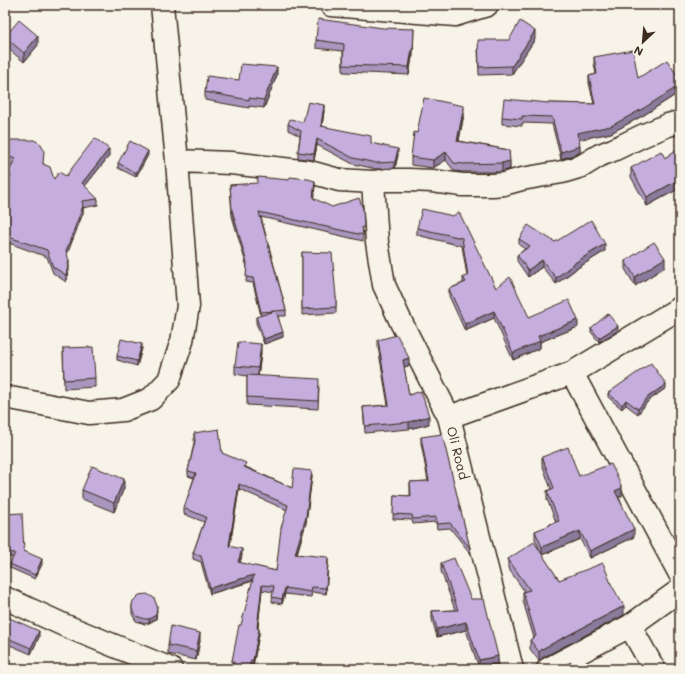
<svg xmlns="http://www.w3.org/2000/svg" width="685" height="674" font-family="Mali,sans-serif">
<style>
.lines{fill:none;stroke-linecap:round;stroke-linejoin:round}
.minor-casing{stroke:#3b2a1e;stroke-width:25}
.minor{stroke:#f7f3e8;stroke-width:22}
.wall{fill:#a996be;stroke:#3b2a1e;fill-rule:evenodd}
.shaded-wall{fill:#8a7a9b;stroke:#3b2a1e}
.building{fill:#c5aedd;stroke:#3b2a1e;fill-rule:evenodd}
.labels{text-anchor:middle;stroke-width:3;stroke-linejoin:round;paint-order:stroke}
.street-label{font-size:13px;fill:#3b2a1e;stroke:#f7f3e8}
</style>
<rect width="100%" height="100%" fill="#f7f3e8"/>
<filter id="ink" filterUnits="userSpaceOnUse"><feTurbulence type="fractalNoise" baseFrequency=".025" numOctaves="2"/><feDisplacementMap in="SourceGraphic" scale="8" xChannelSelector="R" yChannelSelector="G"/><feConvolveMatrix kernelMatrix="1 2 1 2 8 2 1 2 1" color-interpolation-filters="sRGB"/></filter>
<g filter="url(#ink)">
<g class="lines">
<defs>
<path id="minor" d="M331 5 455 15 487 5
M177 161 231 163 310 172 339 180 373 182 386 180H409L432 181 462 185H493L504 184 522 179 562 172 582 166 600 155 613 150 642 136 668 125 680 122
M373 182 377 242 384 285 401 322 449 417
M572 373 680 574
M5 397 89 413 123 410 151 399 169 380 182 341 188 306 177 161 162 5
M5 598 66 626 171 669
M630 626 654 669
M512 669 449 417 572 373 680 308
M548 669 630 626 680 590"/>
</defs>
<!-- minor casing -->
<use href="#minor" class="minor-casing"/>
<!-- minor -->
<use href="#minor" class="minor"/>
</g>
<!-- wall -->
<path class="wall" d="M414 29 413 57H412L409 75 343 72V51L316 48V40Z
M5 37 38 45 24 62 5 46Z
M535 39 512 74 479 75 478 48Z
M594 57 638 78 680 80V92L644 115 611 133 579 139 580 152 577 154 561 159 552 124 522 123V126L502 124V117L549 103 594 104 589 83V76L596 74 594 64Z
M277 75 264 108 249 106V108L205 100V92L239 80Z
M324 111 322 126 371 143 398 155 395 168 376 169 353 164 317 145 314 160 298 158V152L300 136 288 130V124L303 122Z
M464 114 459 141 509 150 510 169 502 172H463L454 171 446 160 433 168 411 165V157L417 133Z
M5 129 7 137 5 140 44 164 54 179 66 176 109 156 85 186 98 199V205L83 208V213L67 254 69 268 66 282 53 273 47 257 6 242 5 245V187L8 181V174L12 165 5 161Z
M680 147V188L647 206 631 177V168L665 158Z
M148 155 136 177 118 168V163Z
M230 185 315 186 313 198 364 232 363 233V241L261 217 286 310V316H278L283 337 264 344 256 323V317L261 316 253 283 246 282 247 267 232 216Z
M453 216 496 288 529 317 578 327 540 342V348L513 360 494 318 465 331 449 296V289L463 283V277L467 276 462 246 417 235V228Z
M519 239 555 242 605 251 576 269 556 284 542 267 528 277 517 261V255L525 249 519 245Z
M302 252 336 297V313L302 315Z
M625 261 665 267 635 286 625 269Z
M591 328 618 331 599 342 591 332Z
M378 340 409 366 404 367 409 395 429 424 409 429 365 433 363 407 388 405 378 347Z
M63 348 95 378V387L64 389Z
M142 348 137 366 117 360V356Z
M261 353 258 376 319 388 318 409 247 405V376L235 374V366Z
M666 388 648 401 638 414 626 405 622 409 608 397V393Z
M194 433 222 453 246 467 292 488 312 476 306 523 297 554 328 562 326 594 312 592 311 597 285 594 282 604 272 602 273 592 262 590 258 628 259 634 253 666 251 665 232 667V661L253 581 210 594 201 562 193 559V553L204 522 184 514V508L194 478 188 476V471L194 443ZM239 489 287 510 276 571 240 563 242 555 230 546Z
M421 437 470 548V553L450 528 437 529 436 522 413 524 412 520 393 519 394 495 410 496V482L428 481 421 443Z
M542 457 579 476 622 496 619 497 634 537 590 558 580 539 542 555 559 580 624 615 542 658 539 661 530 649V640L534 638 523 601V592H525L508 568V559L541 553 535 539V531L550 526V524L556 522 547 499V491L551 489 542 464Z
M124 488 114 512 82 499V490Z
M5 514 24 551 42 564 35 579 10 568V564L13 557H5Z
M441 563 498 664 479 668 466 630 437 637 432 619V611L455 610 441 571Z
M132 605 157 610 156 619 149 623 145 624 136 621 132 614Z
M5 616 39 637 31 654 5 643Z
M200 641 196 660 168 654V645Z"/>
<!-- shaded-wall -->
<path class="shaded-wall" d="M535 31V39L512 74V66Z
M38 36V45L24 62V53Z
M412 49V57L409 75V67Z
M277 67V75L264 108V100Z
M680 85V92L644 115 611 133 577 140V133Z
M324 105V111L321 132V126Z
M464 106V114L457 149V141Z
M7 130V137L5 141V134Z
M317 139V145L314 160V154Z
M580 145V152L577 154 561 159V152Z
M109 149V156L82 190V183Z
M398 149V155L395 168V162Z
M148 151V155L136 177V173Z
M446 152V160L433 168V160Z
M510 161V169L502 172V163Z
M680 179V188L647 206V197Z
M315 181V186L313 203V198Z
M83 206V213L66 257V251Z
M605 244V251L576 269 556 284V278L576 262Z
M665 258V267L635 286V277Z
M542 260V267L528 277V270Z
M69 261V268L66 282V275Z
M494 311V318L465 331V324Z
M578 320V327L540 342V348L513 360V353L538 336Z
M618 326V331L599 342V338Z
M283 332V337L264 344V339Z
M142 344V348L137 366V361Z
M261 344V353L258 377V368Z
M409 358V366L403 367V360Z
M666 384V388L648 401 638 414V409L648 397Z
M626 400V405L622 409V405Z
M429 416V424L409 429V422Z
M312 471V476L306 523 295 559V554Z
M124 479V488L114 512V503Z
M239 484V489L229 551V546Z
M622 488V496L615 498V491Z
M634 529V537L590 558V551Z
M580 531V539L542 555V547Z
M242 549V555L238 568V562Z
M328 557V562L326 594V588Z
M42 559V564L35 579V575Z
M254 575V580L210 594V588Z
M262 585V590L257 634V628Z
M285 588V594L282 604V599Z
M157 606 156 619 149 623V619Z
M624 606V615L542 658 539 661V652L542 649Z
M466 622V630L437 637V629Z
M259 629V634L253 666V660Z
M39 631V637L31 654V648Z
M200 633V641L196 660V651Z
M498 656V664L479 668V660Z"/>
<!-- building -->
<path class="building" d="M318 19 383 28 414 29 413 49H412L409 67 343 65 344 44 316 40Z
M19 20 38 36 24 53 5 37Z
M520 21 535 31 512 66 479 67 478 40H509Z
M633 50 638 78 667 60 680 80V85L644 108 611 126 577 133 580 145 577 147 561 152 552 117 522 116V119L502 117 504 99 549 103 595 104 589 76 597 74 594 57Z
M241 64 277 67 264 100 249 98V100L205 92 207 76 239 80Z
M424 98 464 106 457 141 509 150 510 161 502 163 463 164 454 163 446 152 433 160 411 157 414 132 417 133Z
M308 102 324 105 321 126 371 136V143L398 149 395 162 376 163 353 158 317 139 314 154 298 152 301 131 288 124 290 119 303 122Z
M95 138 109 149 82 183 98 199 82 201 83 206 66 251 69 261 66 275 53 267 47 250 6 236 5 239V187L11 176 8 174 15 159 5 155V140H34L41 144 44 151 43 164 50 167 54 179 59 172 66 176Z
M130 141 148 151 136 173 118 163Z
M680 147V179L647 197 631 168 661 151 665 158Z
M258 177 289 180 290 177 308 179 315 181 313 198 332 207 359 198 363 209 364 227H362L363 235 259 212 286 310 276 311 283 332 264 339 256 317 275 311 261 312 253 278 246 277 247 263 232 210 230 185 257 183Z
M422 209 453 216 459 212 496 288 510 277 529 317 569 300 578 320 538 336 540 341 513 353 494 311 465 324 449 289 466 282 463 277 468 276 462 238 417 228Z
M591 220 605 244 576 262 556 278 542 260 528 270 517 255 530 246 519 239 528 225 555 242Z
M654 242 665 258 635 277 625 261Z
M302 252 332 253 336 297V307L302 309Z
M608 314 618 326 599 338 591 328Z
M397 335 409 358 403 360 409 395 421 391 429 416 409 422 365 426 363 407 389 405 378 340Z
M121 339 142 344 137 361 117 356Z
M238 342 261 344 258 368 235 366Z
M93 347 95 378 64 380 63 348Z
M651 363 666 384 648 397 638 409 626 400 622 405 608 393Z
M247 375 319 379 318 401 247 397Z
M219 429 222 453 246 463 244 467 292 488 294 469 312 471 306 517 295 554 328 557 326 588 312 587 311 592 285 588 282 599 272 597 274 586 262 585 257 628 259 629 253 660H251L249 669H233L234 662 232 661 239 625H241L254 575 210 588 201 556 193 553 206 517 184 508 196 473 188 471 195 441 194 433ZM239 484 288 505 281 528 276 571 238 562 242 549 229 546Z
M442 434 470 548 450 523 437 524 436 517 413 519 412 515 393 514 394 495 411 496 410 482 429 481 421 437Z
M568 447 579 476 611 464 618 478 622 488 615 491 634 529 590 551 580 531 542 547 535 531 550 525V524L559 521 547 491 554 488 542 457Z
M92 466 124 479 114 503 82 490Z
M22 513 24 551 42 559 35 575 10 564 15 553 5 552V514Z
M534 542 559 580 603 563 612 586 624 606 542 649 539 652 530 640 536 636 523 592 530 590 508 559Z
M454 558 471 599H484L498 656 479 660 466 622 437 629 432 611 458 610 441 563Z
M147 594 154 598 157 606 156 615 149 619H145L136 616 132 609V605L133 601 139 595Z
M5 616 39 631 31 648 5 637Z
M171 626 200 633 196 651 168 645Z
M571 662 576 669H557Z"/>
</g>
<g class="labels">
<!-- street labels -->
<g class="street-label">
<text transform="translate(458 453) rotate(76)" y="5">Oli Road</text>
</g>
</g>
<!-- margin -->
<rect width="685" height="674" fill="none" stroke="#f7f3e8" stroke-width="20"/>
<rect x="10" y="10" width="665" height="654" fill="none" stroke="#3b2a1e" stroke-width="1.5" filter="url(#ink)"/>
<!-- north arrow -->
<g transform="translate(643 42) rotate(206)" stroke="#f7f3e8" stroke-width="3" paint-order="stroke">
<path d="M0-3L7 15L0 10L-7 15Z" fill="#3b2a1e"/>
<text y="-6" font-size="11" font-weight="bold" text-anchor="middle" fill="#3b2a1e">N</text>
</g>
</svg>
